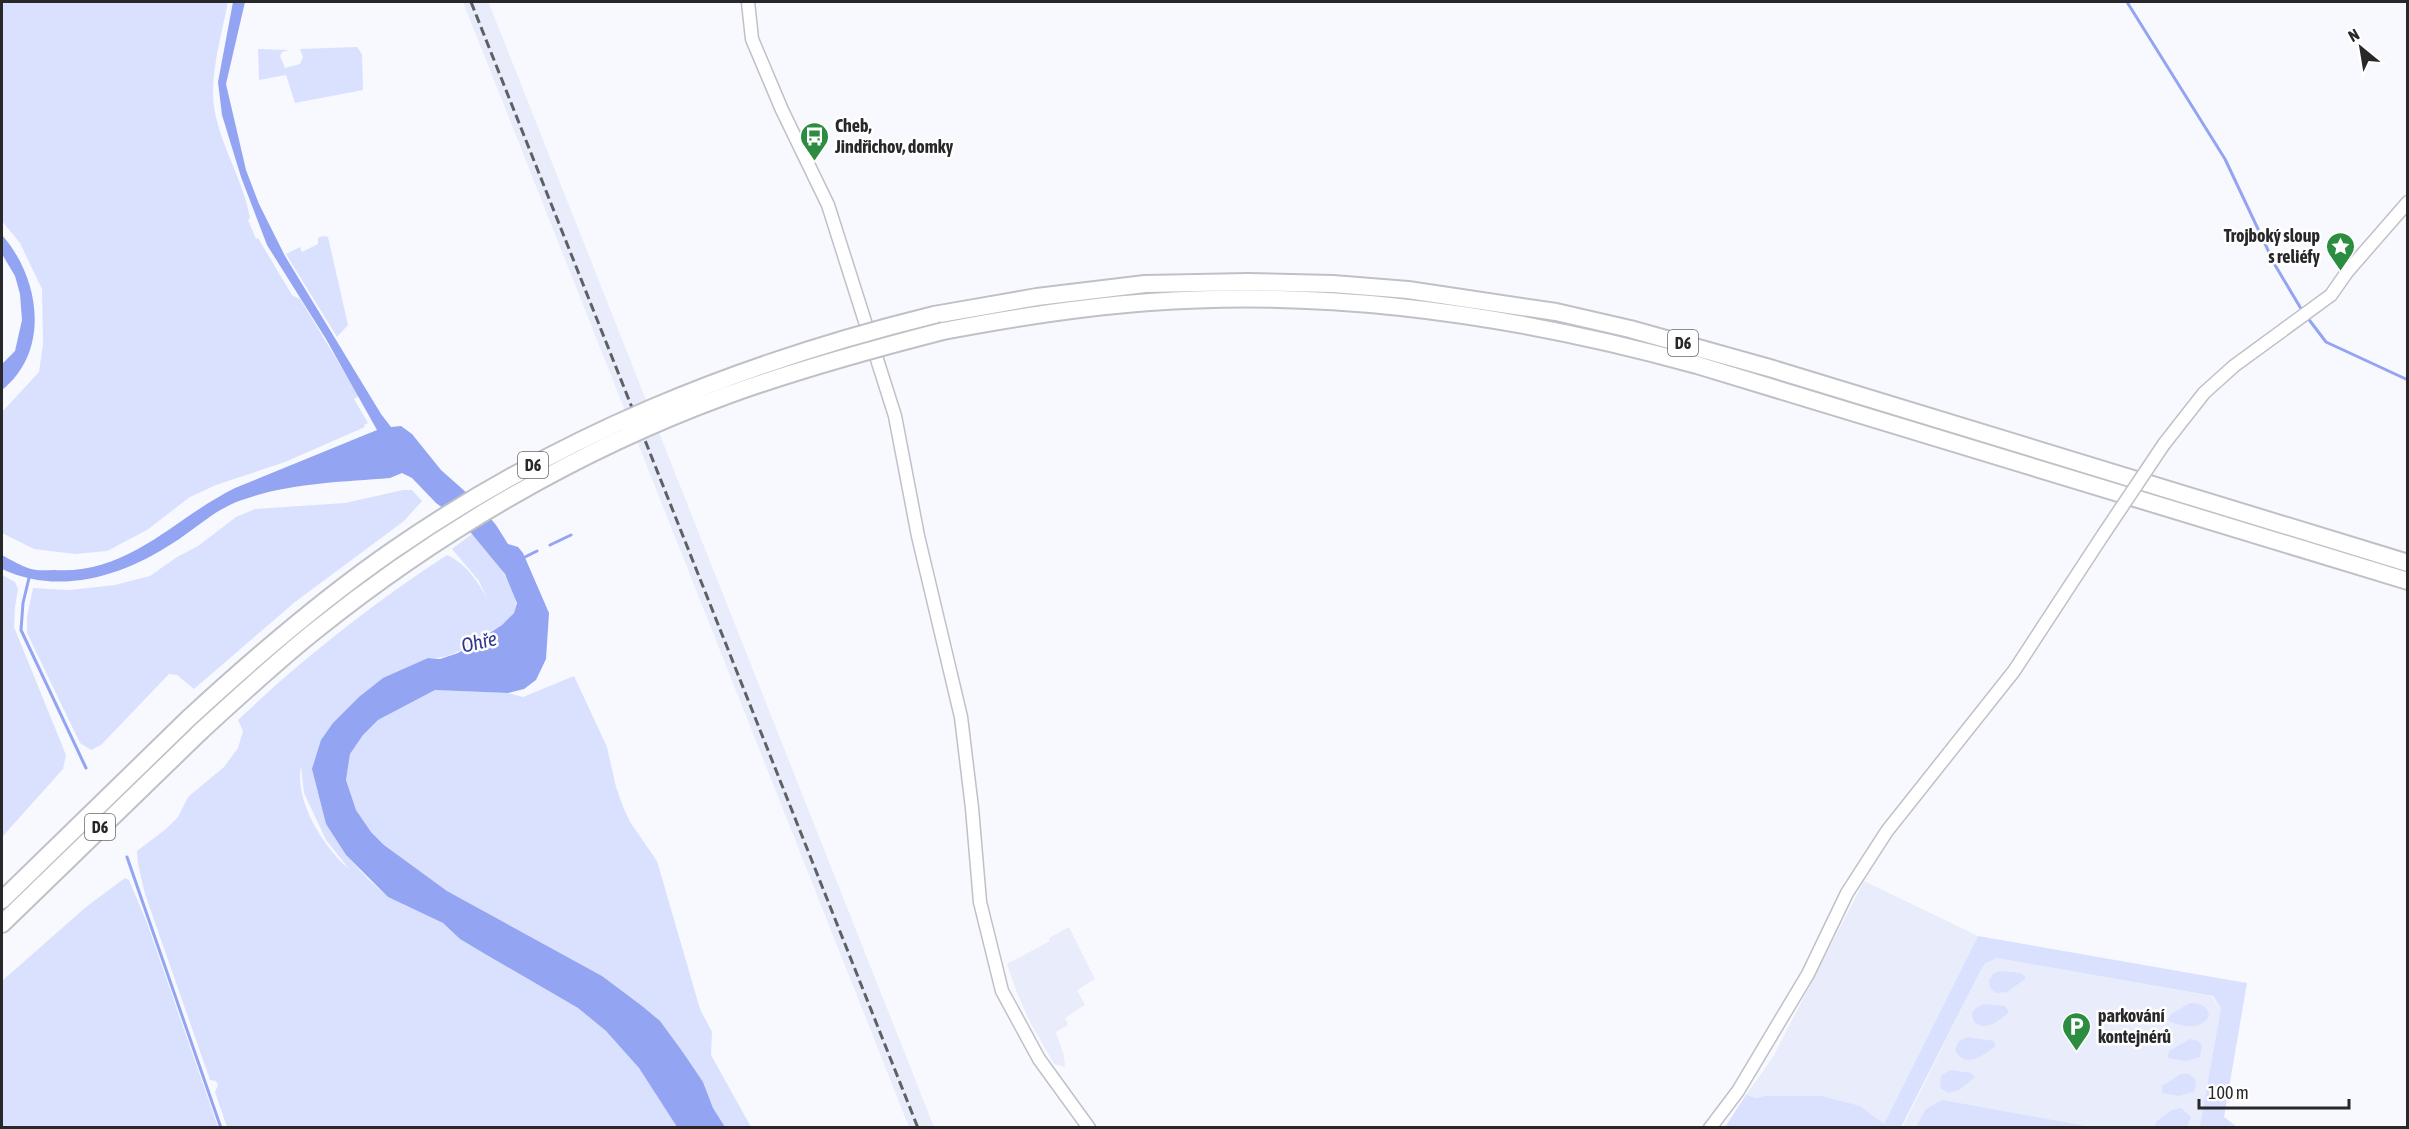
<svg xmlns="http://www.w3.org/2000/svg" width="2409" height="1129" font-family="'Asap Condensed',sans-serif">
<style>
.built{fill:#e8ecfb}
.green{fill:#d9e1fe;fill-rule:evenodd}
.water{fill:#93a4f3}
.lines{fill:none;stroke-linecap:round;stroke-linejoin:round}
.stream{stroke:#93a4f3;stroke-width:3}
.tertiary-casing{stroke:#bfc1c8;stroke-width:15}
.motorway-casing{stroke:#bfc1c8;stroke-width:20}
.tertiary{stroke:#fff;stroke-width:12}
.motorway{stroke:#fff;stroke-width:16}
.rail{stroke:#5f6063;stroke-width:3;stroke-dasharray:9 4.5;stroke-linecap:butt}
.tertiary-bridge-casing{stroke:#bfc1c8;stroke-width:15;stroke-linecap:butt}
.motorway-bridge-casing{stroke:#bfc1c8;stroke-width:20;stroke-linecap:butt}
.tertiary-bridge{stroke:#fff;stroke-width:12}
.motorway-bridge{stroke:#fff;stroke-width:16}
.labels{text-anchor:middle;stroke-width:5;stroke-linejoin:round;paint-order:stroke}
.shield{fill:#fff;stroke:#68686b;stroke-width:1.5}
.shield-label{font-size:16px;font-weight:bold;fill:#28282b}
.poi-label{font-size:18px;font-weight:bold;fill:#28282b;stroke:#fff;text-anchor:start}
.water-label{font-size:20px;font-style:italic;fill:#2f368f;stroke:#fff}
</style>
<rect width="100%" height="100%" fill="#f8f9fe"/>
<!-- built -->
<path class="built" d="M463 2H488L492 11 934 1127H909Z
M1864 881 1978 936 1884 1124 1860 1106 1764 1096 1757 1098 1746 1095 1773 1057Z
M1069 927 1095 979 1077 990 1085 1005 1065 1018 1068 1025 1056 1032 1064 1056 1065 1067 1054 1064 1030 1022 1017 993 1007 964 1050 941 1049 938Z
M1997 958 2211 996 2221 1008 2201 1127 1902 1128 1982 968 1986 963Z"/>
<!-- green -->
<path class="green" d="M2 2H228C222 33 208 81 215 112 222 149 244 182 250 218L248 220 256 239 258 238 292 295 300 299 359 396 354 399 368 423 364 425 365 427 285 462 216 485 190 497 147 530 107 551 75 554 34 549 2 533V412L39 372 43 344 42 289 20 243 2 221Z
M357 47 362 54 363 90 295 103 286 75 259 80 258 49 289 50 282 52 280 56 285 68 300 64 303 57 300 49Z
M323 236 328 237 348 325 337 337 286 254 300 247 302 252 318 244V238Z
M403 490H412L422 501 404 521 295 602 194 689 177 675 169 674 101 745 91 750 80 743 27 633V617L33 588 69 590 115 585 150 576 177 557 198 546 236 517 255 509 345 503Z
M472 534C485 549 525 590 514 612 508 624 493 629 482 637 464 649 450 659 428 658L312 769 326 824 346 855 368 879 388 897 443 923 460 939 485 954 578 1008 606 1031 639 1068 677 1127H227L215 1092 218 1085 216 1081 210 1080 145 894 138 864 137 851 166 829 178 817 188 797 224 767 238 748 243 731 238 720C303 658 372 604 447 555 467 564 481 585 490 605L479 581 452 549ZM301 766 304 793 326 840 349 869C324 848 294 801 301 766Z
M2 575 15 582 18 589 15 607 14 627 66 755 63 769 2 837Z
M574 676 607 747 616 787 624 809 630 822 657 861 700 1009 712 1032 711 1055 751 1127H725L713 1108 703 1082 602 976 447 891 384 845 371 832 356 810 346 780 350 754 363 735 378 720 435 690 508 693 523 697Z
M125 878 129 880 147 923 218 1127H2V981L86 907Z
M1978 936 2247 983 2224 1117 2237 1127H2200L2221 1008 2213 996 1997 958 1986 963 1982 968 1901 1127H1725L1746 1095 1757 1098 1764 1096H1821L1860 1106 1884 1124Z
M1999 971 2020 973 2025 976V979L2007 992 1996 993 1990 988 1989 981 1993 974Z
M2190 1003C2200 1003 2208 1006 2209 1016 2201 1031 2183 1026 2170 1022L2168 1019 2170 1015Z
M1984 1004 2005 1006 2009 1012C1998 1021 1987 1032 1974 1022L1972 1013 1976 1008Z
M1967 1037 1994 1041 1995 1046C1984 1056 1964 1069 1955 1050L1958 1042Z
M2190 1039 2198 1041 2202 1046 2200 1057 2186 1061 2168 1058 2169 1051Z
M1950 1070 1971 1073 1975 1077 1959 1090 1949 1093 1940 1088 1941 1076Z
M2181 1074H2189L2195 1079 2196 1087 2193 1092 2179 1096 2162 1093V1086Z
M1942 1100 2091 1127H1916L1926 1109Z
M2181 1108 2191 1117 2187 1127 2155 1126 2156 1122 2172 1110Z"/>
<!-- water -->
<path class="water" d="M233 2H245L226 84 246 170 259 204 285 256 381 414 391 427 401 426 412 434 441 470 477 502 496 525 508 544 518 547 523 553 549 613 546 659 536 680 524 689 508 693 435 690 378 720 363 735 350 754 346 780 356 810 371 832 384 845 447 891 602 976 642 1006 660 1021 682 1051 703 1082 713 1108 725 1127H677L639 1068 606 1031 578 1008 485 954 460 939 443 923 388 897 346 855 326 824 312 769 321 740 333 723 359 697 383 678 428 658 440 659 458 653 502 625 514 613 517 603 505 574 472 534 454 516 436 503 412 478 402 473 390 478C341 482 289 483 242 500 215 509 197 528 173 543 123 576 59 596 2 569V555C11 560 21 566 31 569 38 571 47 570 54 570 129 575 174 518 235 488L377 430 326 339 267 245 241 177 222 115 218 82Z
M2 235C40 278 51 351 2 390V364L15 351 22 320 20 294 15 276 2 254Z"/>
<g class="lines">
<!-- stream -->
<path class="stream" d="M2127 2 2225 159 2275 265 2303 312
M2307 317 2326 342 2408 380
M550 545 571 535
M523 558 537 551
M29 578 23 603 21 630 86 768
M127 857 221 1128"/>
<defs>
<path id="tertiary" d="M748 2 752 39 782 110 828 205 895 416 918 536 961 717 972 808 980 902 1002 991 1039 1059 1089 1128
M2164 444 2204 393 2234 366 2331 295 2347 272 2408 202
M1710 1128 1738 1091 1808 974 1847 893 1887 831 2014 671 2103 535"/>
<path id="motorway" d="M934 315 1037 297 1145 284 1248 282 1333 284 1408 290 1556 312 1630 329 1773 369 2408 563
M943 331C1011 318 1080 307 1150 302 1335 288 1520 316 1697 365L2408 581
M2 900 189 718
M2 924 200 732"/>
</defs>
<!-- tertiary casing -->
<use href="#tertiary" class="tertiary-casing"/>
<!-- motorway casing -->
<use href="#motorway" class="motorway-casing"/>
<!-- tertiary -->
<use href="#tertiary" class="tertiary"/>
<!-- motorway -->
<use href="#motorway" class="motorway"/>
<!-- rail -->
<path class="rail" d="M471 2 918 1128"/>
<defs>
<path id="tertiary-bridge" d="M2103 535 2164 444"/>
<path id="motorway-bridge" d="M189 718C254 658 320 601 392 551 558 436 739 363 934 315
M200 732C238 697 276 662 316 630 438 532 578 450 725 396 796 370 869 350 943 331"/>
</defs>
<!-- tertiary-bridge casing -->
<use href="#tertiary-bridge" class="tertiary-bridge-casing"/>
<!-- motorway-bridge casing -->
<use href="#motorway-bridge" class="motorway-bridge-casing"/>
<!-- tertiary-bridge -->
<use href="#tertiary-bridge" class="tertiary-bridge"/>
<!-- motorway-bridge -->
<use href="#motorway-bridge" class="motorway-bridge"/>
</g>
<!-- icons -->
<defs>
<symbol id="bus-pin" viewBox="-11 -11 22 30"><path d="M0 17L-7.5 6A9.5 9.5 0 1 1 7.5 6Z" fill="#2c8d41" stroke="#fff"/><path d="M-5-6H5V4H4V6H2V4H-2V6H-4V4H-5ZM-3.5-4V0h7V-4ZM-3.5 1.2v1.5H-2V1.2ZM2 1.2v1.5H3.5V1.2Z" fill="#fff"/></symbol>
<symbol id="sight-pin" viewBox="-11 -11 22 30"><path d="M0 17L-7.5 6A9.5 9.5 0 1 1 7.5 6Z" fill="#2c8d41" stroke="#fff"/><path d="M0-6L1.8-2.2L6-1.7L2.9 1.2L3.7 5.4L0 3.3L-3.7 5.4L-2.9 1.2L-6-1.7L-1.8-2.2Z" fill="#fff"/></symbol>
<symbol id="parking-pin" viewBox="-11 -11 22 30"><path d="M0 17L-7.5 6A9.5 9.5 0 1 1 7.5 6Z" fill="#2c8d41" stroke="#fff"/><path d="M-3.5-5.5H1a3.5 3.5 0 0 1 0 7H-1V5.5H-3.5ZM-1-3.4V-.6H.8a1.4 1.4 0 0 0 0-2.8Z" fill="#fff"/></symbol>
</defs>
<g fill-rule="evenodd">
<use href="#bus-pin" x="798" y="120" width="33" height="45"/>
<use href="#sight-pin" x="2324" y="230" width="33" height="45"/>
<use href="#parking-pin" x="2060" y="1010" width="33" height="45"/>
</g>
<g class="labels">
<!-- shield labels -->
<g class="shield">
<rect x="1668" y="330" width="30" height="26" rx="4.5"/>
<rect x="518" y="452" width="30" height="26" rx="4.5"/>
<rect x="85" y="814" width="30" height="26" rx="4.5"/>
</g>
<g class="shield-label">
<text x="1683" y="349">D6</text>
<text x="533" y="471">D6</text>
<text x="100" y="833">D6</text>
</g>
<!-- poi labels -->
<g class="poi-label">
<text x="835" y="132">Cheb,<tspan x="835" dy="21">Jindřichov, domky</tspan></text>
<text x="2320" y="242" text-anchor="end">Trojboký sloup<tspan x="2320" dy="21">s reliéfy</tspan></text>
<text x="2098" y="1022">parkování<tspan x="2098" dy="21">kontejnérů</tspan></text>
</g>
<!-- water labels -->
<g class="water-label">
<text transform="translate(479 642) rotate(-13)" y="7">Ohře</text>
</g>
</g>
<!-- border -->
<rect width="2409" height="1129" fill="none" stroke="#28282b" stroke-width="6"/>
<!-- north arrow -->
<g transform="translate(2361 48) rotate(330)" stroke="#ffffff" stroke-width="4.5" paint-order="stroke">
<path d="M0-4.5L10 22L0 15L-10 22Z" fill="#28282b"/>
<text y="-9" font-size="16" font-weight="bold" text-anchor="middle" fill="#28282b">N</text>
</g>
<!-- scale -->
<path d="M2199 1099v9h150v-9" fill="none" stroke="#28282b" stroke-width="3"/>
<text x="2208" y="1099" font-size="18" fill="#28282b" stroke="#ffffff" stroke-width="4.5" paint-order="stroke">100 m</text>
</svg>
